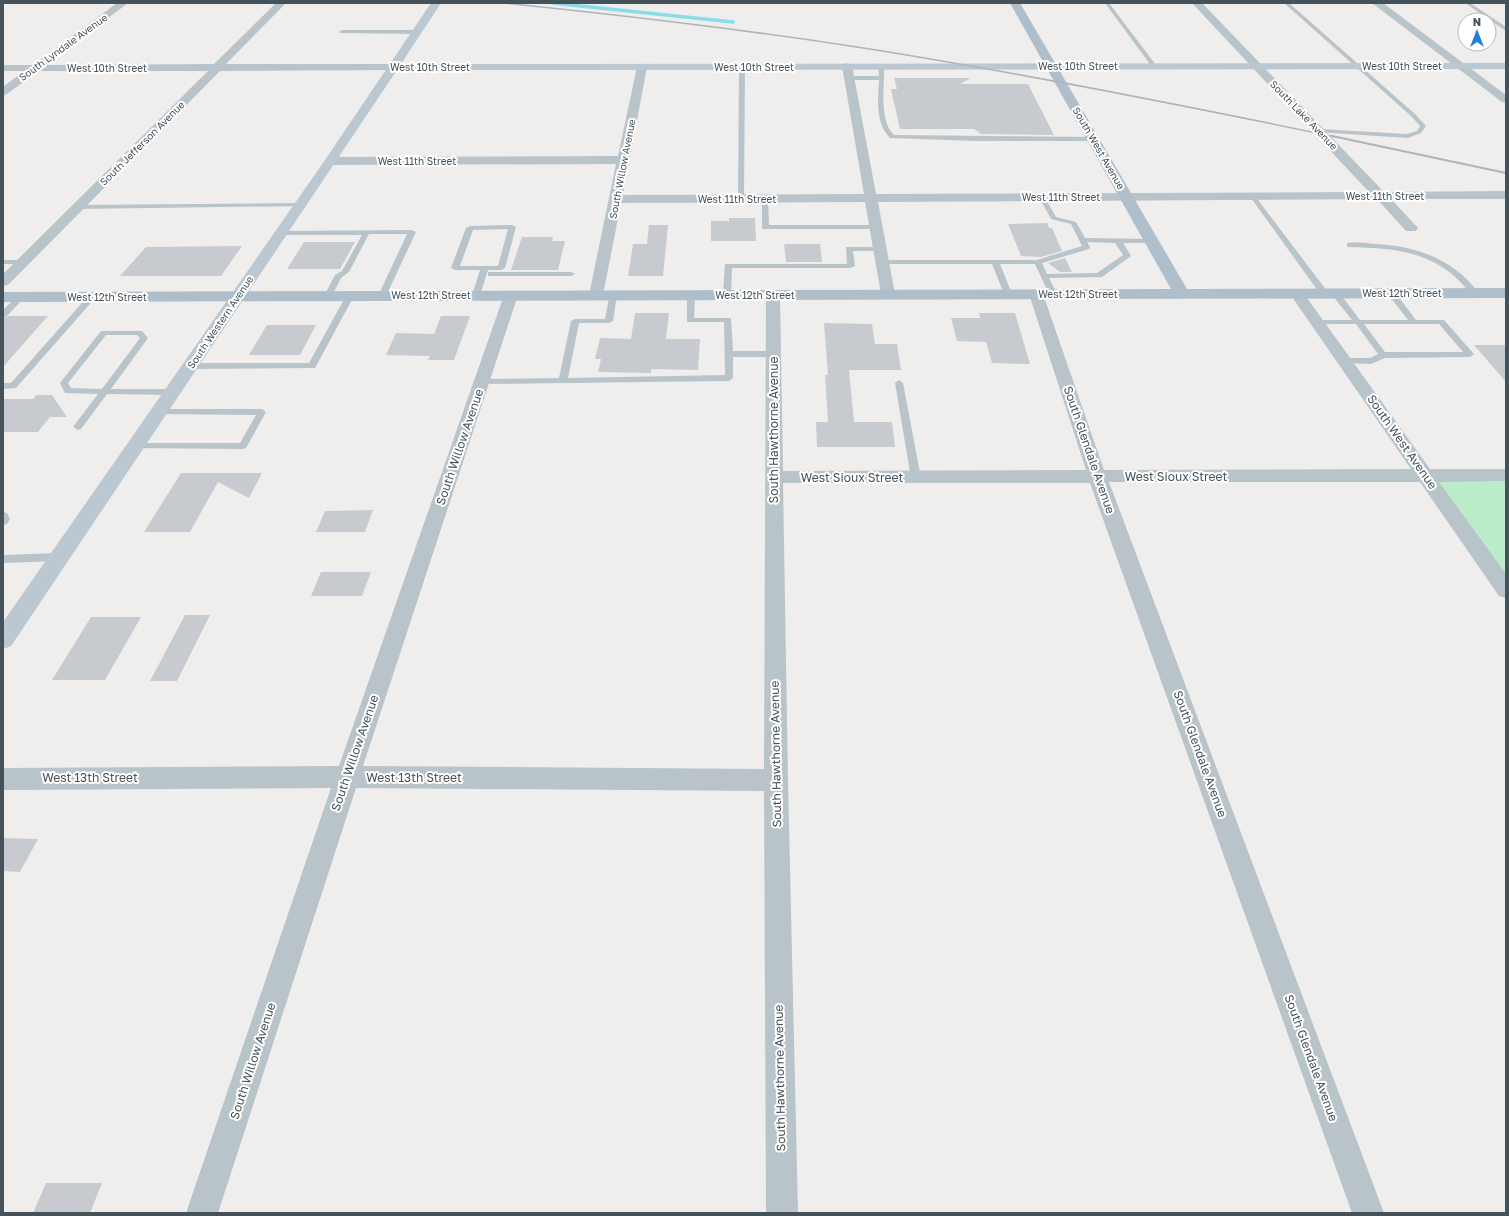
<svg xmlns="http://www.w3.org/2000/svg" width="1509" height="1216" font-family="'Golos Text',sans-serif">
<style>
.green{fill:#bcedcb}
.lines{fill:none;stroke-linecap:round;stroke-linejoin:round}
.stream{stroke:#8bdce8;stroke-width:3.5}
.building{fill:#c7cbd0}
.lane{fill:#b9c3ca;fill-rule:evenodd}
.street{fill:#b9c3ca;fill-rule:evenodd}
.secondary{fill:#bbc7d1;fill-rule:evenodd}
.primary{fill:#aebfcb;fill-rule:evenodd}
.rail-far1{stroke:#b0b3b7;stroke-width:1.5}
.rail{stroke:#b0b3b7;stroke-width:2}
.labels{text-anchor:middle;stroke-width:4;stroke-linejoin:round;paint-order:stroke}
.far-street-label{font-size:10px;fill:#46525a;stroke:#fff}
.street-label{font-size:12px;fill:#46525a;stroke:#fff}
</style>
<rect width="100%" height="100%" fill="#f0eded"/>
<!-- green -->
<path class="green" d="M1425 475H1506V590Z"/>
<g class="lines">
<!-- stream -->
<path class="stream" d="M552 3 733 22"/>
</g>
<!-- building -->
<path class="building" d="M894 78H971L960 84H1028L1054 135 981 134 974 129H900L891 89H897Z
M729 218H755L756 241H711V221H729Z
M1047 223 1049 228H1052L1062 251 1041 257 1021 256 1008 224Z
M649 225H668L663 276H628L633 244H647Z
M522 237H553L552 241H565L558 270H511Z
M304 242H355L340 269H287Z
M784 244H820L822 262H786Z
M242 246 221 276H120L146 247Z
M1065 258 1072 272H1060L1048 263Z
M635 313H669L666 339H700L698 370 651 369V373L598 372 601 359H595L600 338 631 339Z
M979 313H1015L1030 364 992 363 986 342 957 341 951 318H980Z
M9 316H48L3 367V318Z
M441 316H470L454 360H428L430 356 386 355 396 333 434 334Z
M824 323 872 324 875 344H897L901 370H849L854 422H892L895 447H817L816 422H828L825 375H828Z
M267 325H316L300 355H249Z
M1474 345H1506V382Z
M36 395H52L67 417H50L38 432H3V399H33Z
M181 473H262L249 498 218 482 190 532H144Z
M373 510 365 532H316L325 511Z
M321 572H371L362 596H311Z
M185 615H210L177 681H150Z
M91 617H141L105 680H52Z
M3 838 38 839 20 872 3 871Z
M46 1183H102L90 1213H33Z"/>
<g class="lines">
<!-- lane -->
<path class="lane" d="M1105 3H1109L1156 65V67H1152Z
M1284 3H1289L1415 114 1426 126 1421 133 1408 138 1317 132 1316 131 1319 129 1407 134 1417 131 1420 126 1411 116Z
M1465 3H1470L1506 27V31Z
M342 30H417L420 32 417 34 340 33 339 32Z
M881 64 884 66C885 86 878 119 894 135L1094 137 1097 139 1094 141H975L890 138C875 123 878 100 879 80H849L846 78 849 76H879L878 66Z
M742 65 745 67 744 199 741 201 738 199 739 67Z
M1040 196H1044L1056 217 1076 222 1085 238 1151 239 1155 241 1151 243H1123L1131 256 1102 277 1049 278 1057 294 1053 296 1049 294 1035 264H1000L1012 294 1008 296 1004 294 992 264H882L878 262 882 260H1037L1082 246 1071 224 1051 219 1039 197ZM1087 242 1115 243 1123 255 1097 273 1047 274 1042 263 1089 249 1090 247Z
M1251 196H1255L1327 291V295H1321L1251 198Z
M765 197 768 199 769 225H876L880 227 876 229H762V199Z
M300 203 302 204V206L78 209 75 207 78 205Z
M512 225 516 227 505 268 501 270H488L480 295 476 297H473L472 295 480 270H455L451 268 466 228 470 226ZM508 229 498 266H460L473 230Z
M412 230 416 232 386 296 382 298 378 296 407 234H369L349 272 341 278 332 296 328 298 324 296 335 275 342 271 362 235H281L277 233 281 231Z
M1347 243C1356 242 1366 243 1375 244 1417 246 1453 259 1479 293L1478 295H1472C1466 288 1460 281 1453 275 1423 250 1387 248 1350 247H1347Z
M846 247H880L884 249 880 251H853L855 266 851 268H732L731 295 727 297 723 295 725 264H847Z
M3 260H23L27 262 23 264H3Z
M488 272H571L575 274 571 276H488Z
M1332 291H1338L1360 320H1408L1387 293 1388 291H1394L1416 320H1444L1474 354 1470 357 1385 358 1371 364 1342 363 1341 361 1342 359 1345 358H1370L1378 354 1356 324H1314V320H1352L1332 295ZM1364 324H1439L1463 352H1385Z
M610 293H613L617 295 613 321 609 323H579L568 378 725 375 724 322H687V295L691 293 695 295 694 318H731L733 351H773L777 354 773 357H733V378L729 381 479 384 478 382 479 380 482 379 559 378 571 321 575 319H605Z
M347 294H350L354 296 315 368 190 369 186 366 190 363H309Z
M18 295H21L25 297 6 317H3V310Z
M89 295H92L96 297 16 388 3 389V383H11Z
M101 331H142L148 338 111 389H172L176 392 172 395 107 394 81 429 78 430 73 427 98 394 65 393 60 383ZM106 335H137L140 338 102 389 71 388 68 383Z
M899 380 903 383 921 478 916 481 911 478 895 383Z
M158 409H262L266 412 246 448 243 449 132 448 130 446 132 444 135 443H240L256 415 155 414 154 412Z
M3 512 7 513 10 519 7 524 3 525Z
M59 553 63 554 64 557 63 560 59 561 3 563V555Z"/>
<!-- street -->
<path class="street" d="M117 3H128L46 65 214 64 276 3H286L226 64H394L399 67 394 70 220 71 8 285 3 286V274L208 71H38L7 94 3 95V87L24 71H3V65H33Z
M1192 3H1202L1384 192 1506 191V199H1391L1418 228 1416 231H1406L1377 199 878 202 895 294 893 297 888 298 883 297 881 294 865 202 621 203 603 295 601 298 596 299 591 298 589 295 616 164 331 165 327 164 325 161 327 158 331 157 618 156 637 67 642 64 647 67 623 195 864 194 842 66 847 63 852 66 876 194 1369 192Z
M1372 3H1383L1506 95V103L1502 102Z
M773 290 778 291 780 294 783 471 1086 470 1029 294 1031 291 1036 290 1041 291 1043 294 1104 470 1411 469 1290 294 1292 291 1297 290 1302 291 1430 469H1506V481L1439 482 1506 574V598L1499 596 1420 482H1109L1384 1213H1352L1090 483H783L788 780 798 1213H766L764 791 356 788 218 1213H186L331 788 3 790V768L339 766 504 295 506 292 511 291 516 292 518 295 363 766 764 769 766 294 768 291Z"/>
<!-- secondary -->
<path class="secondary" d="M431 3H441L401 64 1506 63V69L397 70 11 646 3 649V622L325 160Z"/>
<!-- primary -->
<path class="primary" d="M1010 3H1020L1187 289 1506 288V298L3 302V292L1171 289Z"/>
<!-- rail-far1 -->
<path class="rail-far1" d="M503 3C621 15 739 29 857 47 1017 72 1177 104 1336 137"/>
<!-- rail -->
<path class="rail" d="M1332 136 1506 173"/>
</g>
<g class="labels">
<!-- far-street labels -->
<g class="far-street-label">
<text transform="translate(63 47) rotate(-36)" y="4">South Lyndale Avenue</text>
<text x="1078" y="70">West 10th Street</text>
<text x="1402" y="70">West 10th Street</text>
<text x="430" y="71">West 10th Street</text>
<text x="754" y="71">West 10th Street</text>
<text x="107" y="72">West 10th Street</text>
<text transform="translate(1304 115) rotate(46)" y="4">South Lake Avenue</text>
<text transform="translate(142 143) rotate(-45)" y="4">South Jefferson Avenue</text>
<text transform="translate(1099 148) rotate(60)" y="4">South West Avenue</text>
<text x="417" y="165">West 11th Street</text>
<text transform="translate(622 169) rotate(-79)" y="4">South Willow Avenue</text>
<text x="1385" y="200">West 11th Street</text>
<text x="1061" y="201">West 11th Street</text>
<text x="737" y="203">West 11th Street</text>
<text x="1402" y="297">West 12th Street</text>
<text x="1078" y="298">West 12th Street</text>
<text x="431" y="299">West 12th Street</text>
<text x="755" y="299">West 12th Street</text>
<text x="107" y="301">West 12th Street</text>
<text transform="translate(220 322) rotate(-56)" y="4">South Western Avenue</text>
</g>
<!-- street labels -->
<g class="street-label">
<text transform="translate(774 430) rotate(-90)" y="4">South Hawthorne Avenue</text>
<text transform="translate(1402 442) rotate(55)" y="4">South West Avenue</text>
<text transform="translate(460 447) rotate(-71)" y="4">South Willow Avenue</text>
<text transform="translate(1089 450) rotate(71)" y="4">South Glendale Avenue</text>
<text x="1176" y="481">West Sioux Street</text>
<text x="852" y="482">West Sioux Street</text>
<text transform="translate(355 753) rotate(-71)" y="4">South Willow Avenue</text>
<text transform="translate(776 754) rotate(-91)" y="4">South Hawthorne Avenue</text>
<text transform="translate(1200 754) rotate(70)" y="4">South Glendale Avenue</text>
<text x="90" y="782">West 13th Street</text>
<text x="414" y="782">West 13th Street</text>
<text transform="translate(1311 1058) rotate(70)" y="4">South Glendale Avenue</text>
<text transform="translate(253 1061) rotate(-72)" y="4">South Willow Avenue</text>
<text transform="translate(780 1078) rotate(-91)" y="4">South Hawthorne Avenue</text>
</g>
</g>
<!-- border -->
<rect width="1509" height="1216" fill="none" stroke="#46525a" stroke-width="8"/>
<!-- north arrow -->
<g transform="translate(1477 32)"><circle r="19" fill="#ffffff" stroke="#b5babd"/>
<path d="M0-3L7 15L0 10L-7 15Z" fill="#207fd7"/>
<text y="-6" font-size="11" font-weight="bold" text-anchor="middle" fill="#46525a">N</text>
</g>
</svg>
